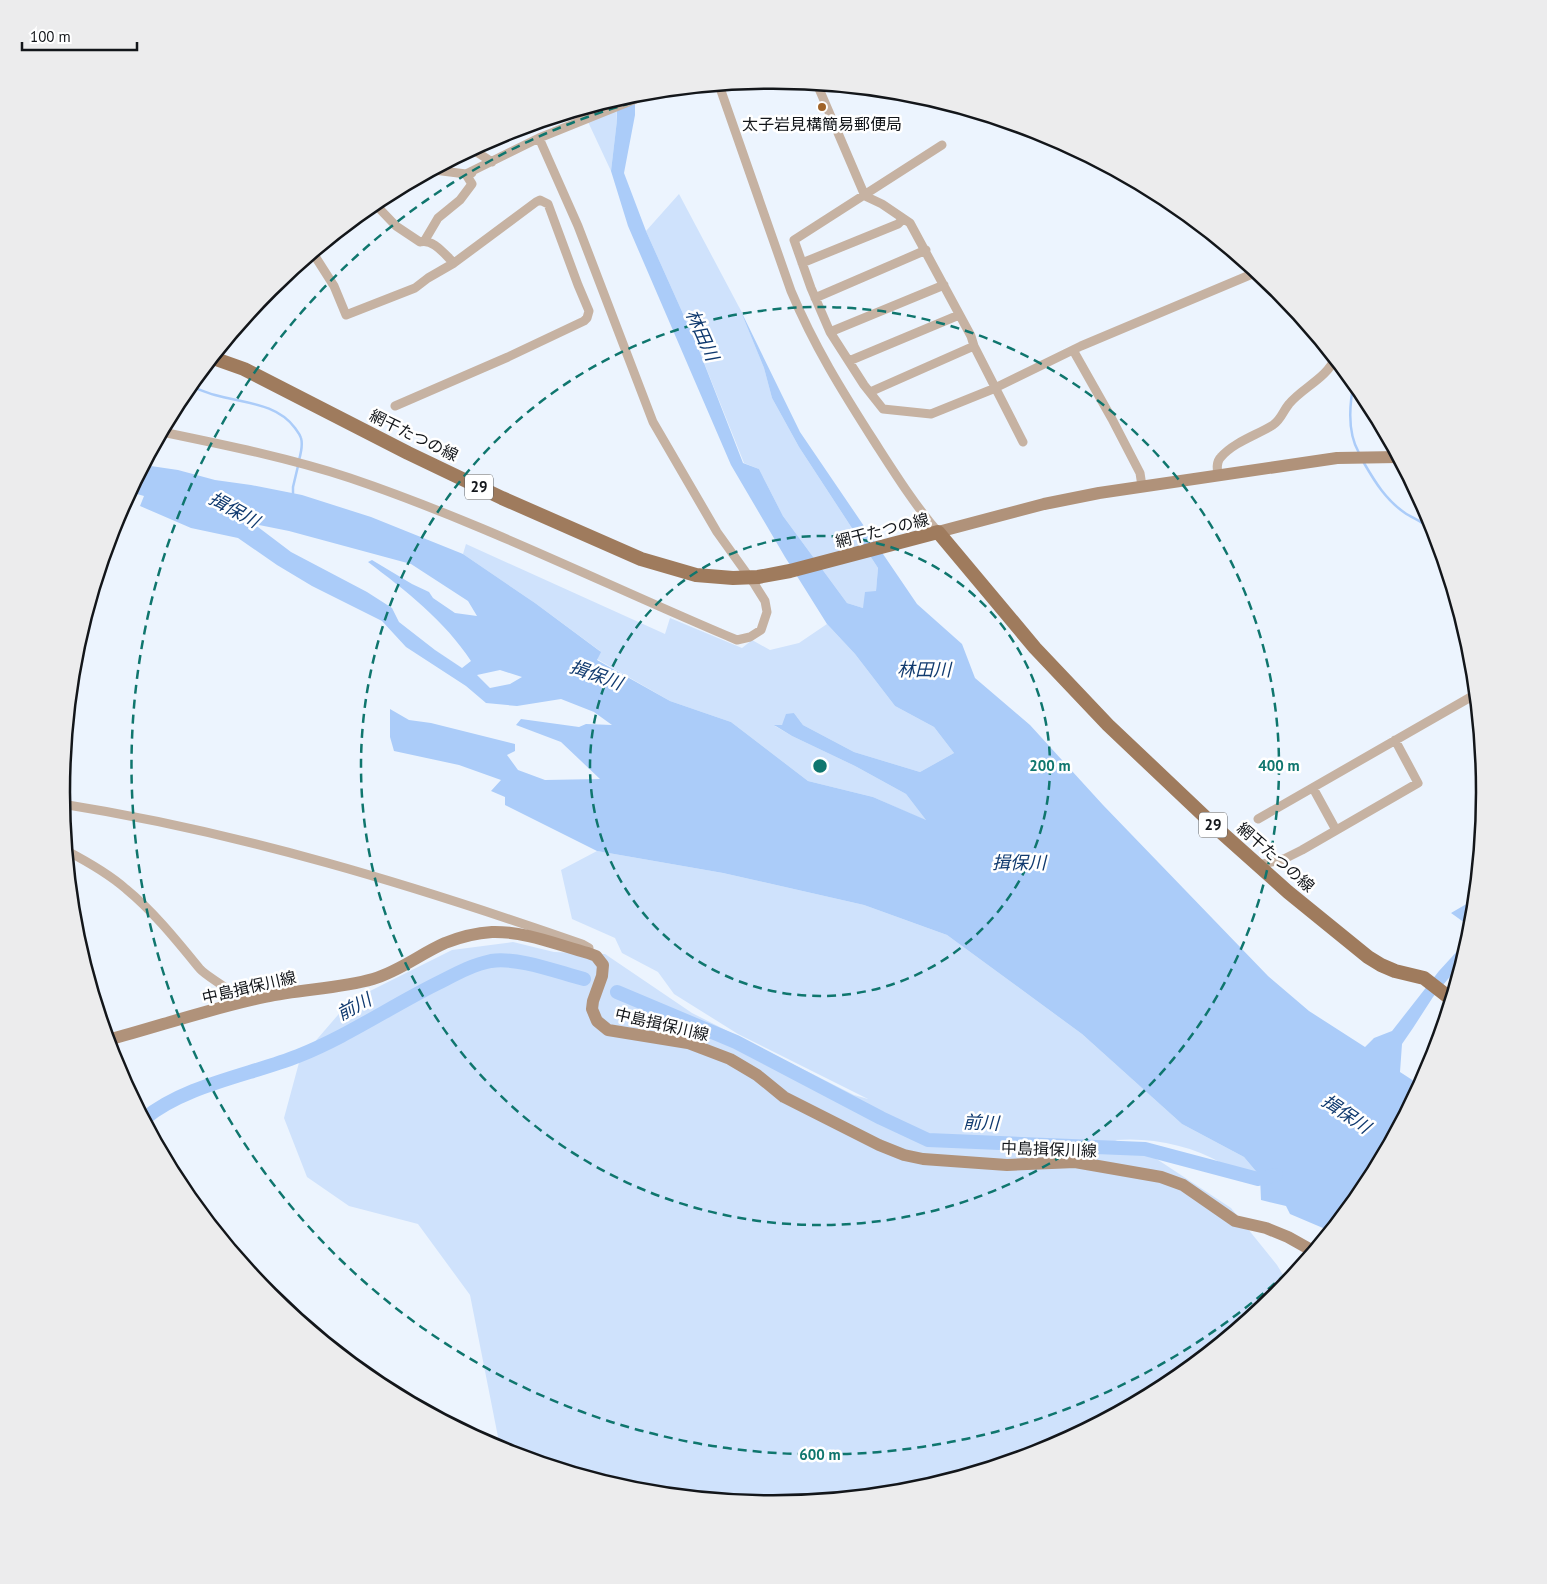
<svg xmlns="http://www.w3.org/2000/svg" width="1547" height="1584" font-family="'PT Sans','Noto Sans JP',sans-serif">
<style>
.green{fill:#cfe2fc}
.water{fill:#abccf9;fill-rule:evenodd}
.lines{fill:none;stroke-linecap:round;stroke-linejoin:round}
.stream{stroke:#abccf9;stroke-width:2.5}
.river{stroke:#abccf9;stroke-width:14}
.street{stroke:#c6b2a2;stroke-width:9}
.secondary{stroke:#b0927a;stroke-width:12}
.primary{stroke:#9f7b5d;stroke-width:14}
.ring{fill:none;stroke:#0f766e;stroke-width:2.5;stroke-dasharray:9 6}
.poi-dot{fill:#a06328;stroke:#fff;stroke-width:2}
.labels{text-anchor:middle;stroke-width:5;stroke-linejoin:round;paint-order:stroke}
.shield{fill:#fff;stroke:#5a5c5f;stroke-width:1}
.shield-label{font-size:15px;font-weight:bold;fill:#13161a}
.poi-label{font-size:16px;fill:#13161a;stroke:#fff}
.street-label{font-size:16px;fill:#13161a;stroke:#fff}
.water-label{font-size:18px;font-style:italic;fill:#103a6f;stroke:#fff}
.rim{fill:none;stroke:#13161a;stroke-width:2.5}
.centre{fill:#0f766e;stroke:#fff;stroke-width:2.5}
.ring-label{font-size:15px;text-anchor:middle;font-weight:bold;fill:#0f766e;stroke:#fff;stroke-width:5;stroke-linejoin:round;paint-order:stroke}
</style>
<rect width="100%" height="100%" fill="#ecf4fe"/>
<!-- green -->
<path class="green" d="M614 100 617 120 611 171 582 109Z
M679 194 739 307 764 368 772 398 799 447 878 568 876 591 863 608 847 603 783 516 759 469 744 463 697 345 646 231Z
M466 544 665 634 670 618 742 648 752 640 770 650 799 643 827 624 855 654 895 706 934 727 954 753 920 772 854 752 803 725 794 713 782 725 775 726 792 736 855 766 906 794 927 821 873 797 808 781 731 722 670 701 597 659 600 651 535 603 463 554Z
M597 851 723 873 864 905 947 935 1082 1034 1182 1124 1244 1157 1260 1176 1256 1183C1243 1179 1234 1170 1223 1164 1191 1145 1151 1137 1115 1140L1146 1152 1231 1208 1277 1265 1288 1283 1277 1296 1169 1384 1046 1450 912 1491 773 1504 634 1491 503 1451 499 1442 470 1295 418 1224 349 1206 307 1177 284 1118 300 1059 350 1001 452 950 513 942 554 952 605 954 692 1013 854 1095 868 1099 738 1034 674 994 658 972 622 953 615 938 572 919 561 870Z"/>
<!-- water -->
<path class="water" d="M635 93V115L624 173 646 231 697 345 743 463 759 469 783 516 847 603 863 608 865 592 876 591 878 568 799 447 772 398 764 368 739 307 800 432 917 604 962 644 975 678 1030 725 1103 805 1268 976 1309 1011 1365 1047 1374 1038 1392 1031 1439 971 1460 948 1468 944 1463 961 1433 997 1413 1028 1402 1044 1400 1072 1420 1085 1366 1188 1330 1231 1290 1214 1286 1206 1261 1200 1260 1176 1244 1157 1182 1124 1082 1034 947 935 864 905 723 873 597 851 505 805V797L491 791 501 780 459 765 394 751 390 737V709L409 720 431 723 515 744V751L507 755 518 770 545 780 600 779 561 742 516 725 521 719 579 727 586 724 612 725 594 712 561 699 517 706 486 703 466 686 406 647 382 621 312 586 277 565 238 538 191 528 140 506 144 496 130 492 144 465 178 470 215 480 251 485 302 495 371 517 463 554 535 603 601 652 597 660 670 701 731 722 808 781 873 797 926 820 906 794 855 766 792 736 774 725H782L786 714 794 713 803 725 854 752 920 772 954 753 934 727 895 706 855 654 827 624 785 557 731 465 628 226 611 171 617 120 616 99ZM254 524 289 531 411 564 468 601 477 616 455 613 433 598 429 592 412 584 372 560 368 562C405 590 445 621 471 661L462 668 435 650 399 622 392 608 367 592 291 552ZM500 670 522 677 510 684 490 688 477 675Z
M1475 899 1472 928 1451 913Z"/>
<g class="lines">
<!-- stream -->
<path class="stream" d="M1354 382C1349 406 1347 432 1359 453
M190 386C198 389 207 393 215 395 243 403 277 403 295 428 297 431 300 434 301 438 303 445 301 453 299 460
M1364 463C1375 482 1386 500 1405 513 1412 518 1425 522 1430 530 1442 545 1436 569 1451 583
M293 494V487L298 466
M1466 635 1468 640"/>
<!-- river -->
<path class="river" d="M617 992 736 1042 881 1118 928 1140 1145 1149 1258 1179 1276 1175
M144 1119C185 1085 250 1075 298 1056 346 1037 390 1007 436 984 454 975 471 965 491 961 519 957 557 972 584 979"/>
<!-- street -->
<path class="street" d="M817 84 865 196 882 204 910 223 971 336 974 346 1023 442
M719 85 791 291C814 346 842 391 874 441 894 472 914 504 938 532
M942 145 794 240 811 288 830 332 864 385 883 409 931 414 993 389 1081 346 1257 272
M472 149 492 162
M434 170 466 174 539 138 653 92
M374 203 396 226 420 242C433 238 445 255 454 263
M425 240 438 218 460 200 472 184 467 176 472 173
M313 253 334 286 346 315 415 288 428 278 454 263 536 202 540 200 548 204 578 285 589 311 587 318 584 321 508 357 395 406
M802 263 898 224 903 219
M815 298 926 250
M830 332 944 285
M1073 350 1112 419 1140 473 1142 486
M849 361 959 315
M870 392 974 346
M162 432C225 445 289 458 350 478 483 523 608 586 737 640L750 637 761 630 767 612 765 601 755 585 717 532 653 422 578 226 539 138
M1218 475C1217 469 1216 462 1221 457 1234 442 1257 435 1273 425 1281 420 1283 411 1289 404 1302 388 1327 378 1335 358
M1313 788 1336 830
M62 804C240 832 413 885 582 944L589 948 588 953
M1258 819 1476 694
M67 851C88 862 109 874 126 889 154 912 177 941 200 969 209 979 237 991 239 1003
M1259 865 1284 859 1302 850 1418 783 1395 740"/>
<!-- secondary -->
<path class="secondary" d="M938 532 1044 504 1099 493 1337 458 1398 457
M108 1040C160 1026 212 1008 265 997 301 989 338 989 373 979 400 971 420 954 445 943 460 937 476 933 492 932 525 931 558 945 588 953L596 956 603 965 602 976 593 1001 592 1009 597 1021 608 1030 688 1043 730 1059 757 1075 784 1097 879 1145 904 1155 923 1159 1007 1165 1075 1162 1161 1177 1183 1185 1235 1221 1266 1228 1288 1237 1313 1251"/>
<!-- primary -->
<path class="primary" d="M213 358 244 369 408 453 502 498 641 559 696 575 733 578 758 577 790 571 938 532 1035 648 1108 725 1222 833 1288 892 1368 957 1381 965 1395 971 1424 978 1451 999"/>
</g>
<!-- distance rings -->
<g class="ring">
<circle cx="820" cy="766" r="230"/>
<circle cx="820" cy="766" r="459"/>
<path d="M1367 1185A689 689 0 1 1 706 86"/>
</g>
<!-- markers -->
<circle class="poi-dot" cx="822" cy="107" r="5"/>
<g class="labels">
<!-- shield labels -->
<g class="shield">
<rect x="465" y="474.5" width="28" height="25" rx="4"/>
<rect x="1199" y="812.5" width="28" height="25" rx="4"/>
</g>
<g class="shield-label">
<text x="479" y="492">29</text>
<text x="1213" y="830">29</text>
</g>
<!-- poi labels -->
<g class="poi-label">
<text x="822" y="130">太子岩見構簡易郵便局</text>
</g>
<!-- street labels -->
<g class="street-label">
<text transform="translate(414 435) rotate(26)" y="6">網干たつの線</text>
<text transform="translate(882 530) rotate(-14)" y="6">網干たつの線</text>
<text transform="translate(1276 857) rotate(41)" y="6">網干たつの線</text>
<text transform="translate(249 987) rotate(-13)" y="6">中島揖保川線</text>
<text transform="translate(662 1024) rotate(13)" y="6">中島揖保川線</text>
<text transform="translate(1049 1149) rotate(2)" y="6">中島揖保川線</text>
</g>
<!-- water labels -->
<g class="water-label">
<text transform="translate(702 335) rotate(66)" y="6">林田川</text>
<text transform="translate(234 510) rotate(29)" y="6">揖保川</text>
<text x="924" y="676">林田川</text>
<text transform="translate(596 675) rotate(20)" y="6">揖保川</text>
<text x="1019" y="869">揖保川</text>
<text transform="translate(354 1007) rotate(-28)" y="6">前川</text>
<text transform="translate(1346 1114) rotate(34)" y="6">揖保川</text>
<text transform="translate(981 1123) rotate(2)" y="6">前川</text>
</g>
</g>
<!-- crop -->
<path d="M0 0H1547V1584H0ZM70 792a703 703 0 1 1 1406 0a703 703 0 1 1-1406 0Z" fill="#ececed" fill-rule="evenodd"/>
<path class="rim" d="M70 792a703 703 0 1 1 1406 0a703 703 0 1 1-1406 0Z"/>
<circle cx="820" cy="766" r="8" class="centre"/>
<g class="ring-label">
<text x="1050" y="771">200 m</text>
<text x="1279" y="771">400 m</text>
<text x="820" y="1460">600 m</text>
</g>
<!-- scale -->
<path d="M22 42v8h115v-8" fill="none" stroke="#13161a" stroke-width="2.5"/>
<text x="30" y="42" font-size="15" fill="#13161a" stroke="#ffffff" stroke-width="4" paint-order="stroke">100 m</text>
</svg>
